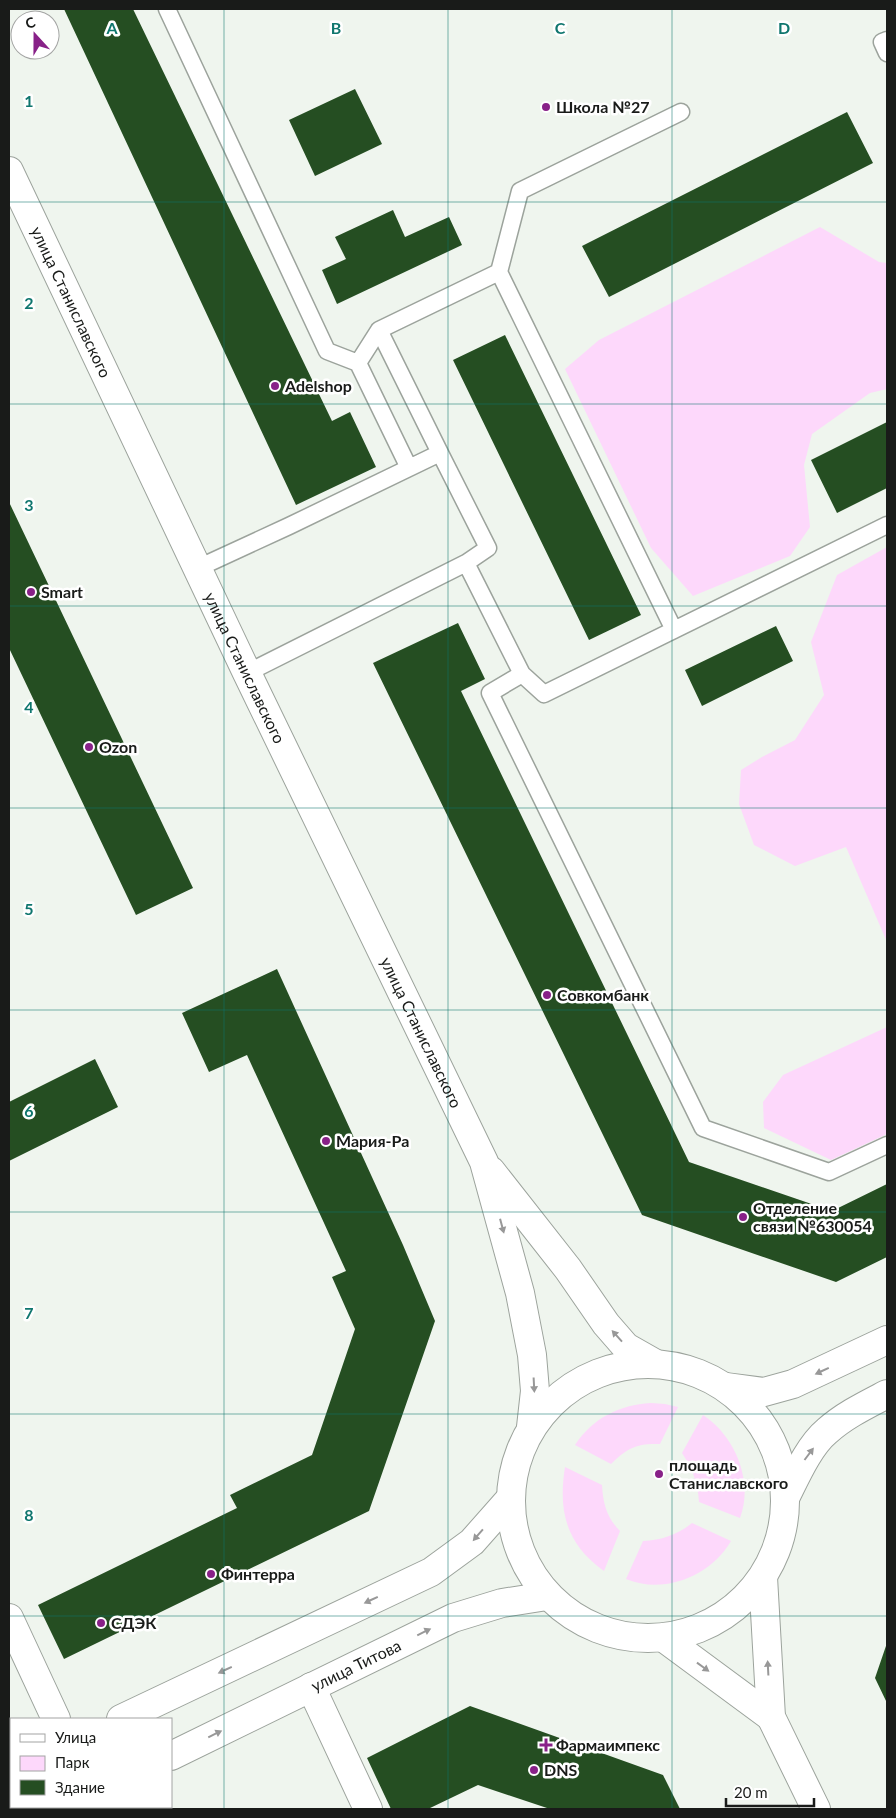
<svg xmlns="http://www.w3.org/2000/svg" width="896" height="1818" font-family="Lato,sans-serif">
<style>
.green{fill:#fdd8fb}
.building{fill:#254e22}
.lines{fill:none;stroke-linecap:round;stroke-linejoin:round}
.service-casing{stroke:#9ca39c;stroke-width:19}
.minor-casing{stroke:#9ca39c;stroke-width:30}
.secondary-casing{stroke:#9ca39c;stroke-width:30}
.primary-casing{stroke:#9ca39c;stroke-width:30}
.service{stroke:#fff;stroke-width:16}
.minor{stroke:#fff;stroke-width:28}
.secondary{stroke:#fff;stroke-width:28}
.primary{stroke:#fff;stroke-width:28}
.oneway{fill:#989898}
.grid{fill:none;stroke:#0f766e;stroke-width:1;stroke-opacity:0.55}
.poi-dot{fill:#882188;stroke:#fff;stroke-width:2}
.labels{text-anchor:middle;stroke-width:5;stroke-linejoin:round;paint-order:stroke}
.poi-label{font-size:16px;font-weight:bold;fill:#191b19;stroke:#fff;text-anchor:start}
.street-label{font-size:16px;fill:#191b19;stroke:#fff}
.grid-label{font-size:16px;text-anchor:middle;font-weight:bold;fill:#0f766e;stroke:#fff;stroke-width:5;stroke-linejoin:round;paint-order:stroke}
</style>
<rect width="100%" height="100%" fill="#eff5ee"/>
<!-- green -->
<path class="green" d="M820 227 879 262 887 263V389L870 393 812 434 804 465 810 527 790 556 693 596 651 548 565 369 599 340Z
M887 547V942L846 847 795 866 754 845 739 804 741 770 762 757 795 740 824 695 811 642 837 575Z
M887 1027V1134L831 1160 764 1128 763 1102 783 1075Z
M651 1403 665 1404 678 1407 660 1444C637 1443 627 1448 611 1464L575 1445C593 1418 619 1405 651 1403Z
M703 1415C735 1436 754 1481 740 1518L699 1502C698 1483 692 1468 682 1453Z
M565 1467 602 1485C603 1504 607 1518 620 1531L604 1571C566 1544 558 1511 565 1467Z
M692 1523 731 1541C711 1576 664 1595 626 1579L643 1541C662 1540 677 1535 692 1523Z"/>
<!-- building -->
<path class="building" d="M64 9H133L332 421 350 412 376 467 296 505Z
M355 89 382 144 315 176 289 120Z
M847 112 873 163 609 297 582 246Z
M393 210 405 237 449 217 462 245 337 304 322 270 346 259 335 237Z
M505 335 641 615 589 640 453 360Z
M887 422V488L837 513 811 460Z
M9 502 193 888 136 915 9 648Z
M458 623 485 679 461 691 689 1162 832 1211 887 1184V1257L836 1282 642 1215 373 663Z
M776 626 793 661 702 706 685 670Z
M277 969 403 1245 435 1321 369 1511 64 1659 38 1605 237 1508 230 1495 312 1455 355 1329 332 1277 346 1271 247 1055 209 1072 182 1013Z
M95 1059 118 1107 9 1161V1102Z
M887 1643V1703L875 1678Z
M470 1706 663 1775 680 1809H550L478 1785 428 1809H391L367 1758Z"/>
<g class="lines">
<defs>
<path id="service" d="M167 9 327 351 358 363 409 468
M887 40 882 42 887 53
M499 272 520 191 681 112
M358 363 379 330
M440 453 379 330 499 272 674 630
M198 568 289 526 440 453 488 548 466 563
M247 673 466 563 522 674 490 693 703 1128 829 1172 887 1145
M522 674 544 694 887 525"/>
<path id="minor" d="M9 1618 56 1719
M311 1687 368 1809"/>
<g id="secondary">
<path d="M121 1719 431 1572 472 1542 510 1499"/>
<path id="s1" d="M171 1756 453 1618 502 1603 547 1596"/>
<path d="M9 1773 11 1772"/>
<path d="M61 1809 67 1807"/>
</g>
<g id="primary">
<path id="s2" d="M9 171 247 673 484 1162 520 1293 532 1355 535 1391 531 1427"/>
<path d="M491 1171 568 1269 606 1324 626 1347 656 1364"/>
<circle cx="648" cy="1501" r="137"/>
<path d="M726 1387 764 1392 793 1384 887 1340"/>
<path d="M786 1496C796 1476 809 1446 827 1431 845 1415 866 1405 887 1394"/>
<path d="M763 1577 771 1717 816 1809"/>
<path d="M664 1638 771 1717"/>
</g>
</defs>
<!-- service casing -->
<use href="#service" class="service-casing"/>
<!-- minor casing -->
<use href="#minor" class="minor-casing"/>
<!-- secondary casing -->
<use href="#secondary" class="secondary-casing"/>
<!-- primary casing -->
<use href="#primary" class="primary-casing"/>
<!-- service -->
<use href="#service" class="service"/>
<!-- minor -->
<use href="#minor" class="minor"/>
<!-- secondary -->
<use href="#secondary" class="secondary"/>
<!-- primary -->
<use href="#primary" class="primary"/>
</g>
<!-- one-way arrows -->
<defs><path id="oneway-solid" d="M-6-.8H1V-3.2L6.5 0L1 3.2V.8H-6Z" transform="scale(1.25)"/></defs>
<g class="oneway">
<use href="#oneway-solid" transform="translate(502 1226) rotate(75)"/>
<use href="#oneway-solid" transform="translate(617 1336) rotate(-132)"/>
<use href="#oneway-solid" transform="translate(822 1371) rotate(155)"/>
<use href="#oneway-solid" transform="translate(534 1385) rotate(87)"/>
<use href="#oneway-solid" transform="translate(809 1454) rotate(-53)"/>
<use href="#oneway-solid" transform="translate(478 1535) rotate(131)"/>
<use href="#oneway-solid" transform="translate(371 1600) rotate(155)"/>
<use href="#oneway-solid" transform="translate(424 1632) rotate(-26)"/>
<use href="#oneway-solid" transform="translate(703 1667) rotate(36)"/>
<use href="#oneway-solid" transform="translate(768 1668) rotate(-93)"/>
<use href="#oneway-solid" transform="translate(225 1670) rotate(155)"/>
<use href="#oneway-solid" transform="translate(215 1734) rotate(-26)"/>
</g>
<!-- grid -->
<path class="grid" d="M224 9V1809M448 9V1809M672 9V1809M9 202H887M9 404H887M9 606H887M9 808H887M9 1010H887M9 1212H887M9 1414H887M9 1616H887"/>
<!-- markers -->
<g class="poi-dot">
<circle cx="546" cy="107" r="5"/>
<circle cx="275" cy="386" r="5"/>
<circle cx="31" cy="592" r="5"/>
<circle cx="89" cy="747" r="5"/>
<circle cx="547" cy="995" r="5"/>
<circle cx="326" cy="1141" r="5"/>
<circle cx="743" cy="1217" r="5"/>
<circle cx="659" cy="1474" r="5"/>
<circle cx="211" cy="1574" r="5"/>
<circle cx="101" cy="1623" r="5"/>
<path d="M543.5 1737.5h5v5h5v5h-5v5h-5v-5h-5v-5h5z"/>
<circle cx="534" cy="1770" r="5"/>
</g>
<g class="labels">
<!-- poi labels -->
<g class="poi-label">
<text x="556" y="113">Школа №27</text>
<text x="285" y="392">Adelshop</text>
<text x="41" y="598">Smart</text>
<text x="99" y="753">Ozon</text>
<text x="557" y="1001">Совкомбанк</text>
<text x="336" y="1147">Мария-Ра</text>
<text x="753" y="1214">Отделение<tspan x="753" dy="18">связи №630054</tspan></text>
<text x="669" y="1471">площадь<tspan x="669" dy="18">Станиславского</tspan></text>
<text x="221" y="1580">Финтерра</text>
<text x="111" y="1629">СДЭК</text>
<text x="556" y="1751">Фармаимпекс</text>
<text x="544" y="1776">DNS</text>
</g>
<!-- street labels -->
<g class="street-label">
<text dy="6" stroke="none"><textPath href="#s2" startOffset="145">улица Станиславского</textPath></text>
<text dy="6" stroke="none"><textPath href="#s2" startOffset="550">улица Станиславского</textPath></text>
<text dy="6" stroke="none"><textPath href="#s2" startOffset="955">улица Станиславского</textPath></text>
<text dy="6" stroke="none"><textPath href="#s1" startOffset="206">улица Титова</textPath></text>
</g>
</g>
<g class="grid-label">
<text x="112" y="34">A</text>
<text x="336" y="34">B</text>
<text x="560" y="34">C</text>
<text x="784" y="34">D</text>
<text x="29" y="107">1</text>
<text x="29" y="309">2</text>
<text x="29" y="511">3</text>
<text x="29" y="713">4</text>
<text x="29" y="915">5</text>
<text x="29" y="1117">6</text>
<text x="29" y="1319">7</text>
<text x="29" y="1521">8</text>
</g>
<!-- border -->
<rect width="896" height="1818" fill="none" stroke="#191b19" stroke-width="20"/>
<!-- legend -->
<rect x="10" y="1718" width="162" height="90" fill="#ffffff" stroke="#a3a4a3"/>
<rect x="20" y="1734" width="25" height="8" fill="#ffffff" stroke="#a3a4a3"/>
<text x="55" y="1743" font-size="15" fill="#191b19">Улица</text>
<rect x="20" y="1756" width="25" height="15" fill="#fdd8fb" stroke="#a3a4a3"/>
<text x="55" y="1768" font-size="15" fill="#191b19">Парк</text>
<rect x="20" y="1780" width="25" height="15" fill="#254e22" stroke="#a3a4a3"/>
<text x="55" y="1793" font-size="15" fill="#191b19">Здание</text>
<!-- north arrow -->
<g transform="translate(35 35) rotate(339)"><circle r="24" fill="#ffffff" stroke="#a3a4a3"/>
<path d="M0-4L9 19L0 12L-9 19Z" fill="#882188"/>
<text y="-8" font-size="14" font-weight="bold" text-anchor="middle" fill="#191b19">С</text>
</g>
<!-- scale -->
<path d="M726 1798v8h88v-8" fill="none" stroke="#191b19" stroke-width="2.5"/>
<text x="734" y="1798" font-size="15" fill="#191b19" stroke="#ffffff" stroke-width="4" paint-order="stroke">20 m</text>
</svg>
